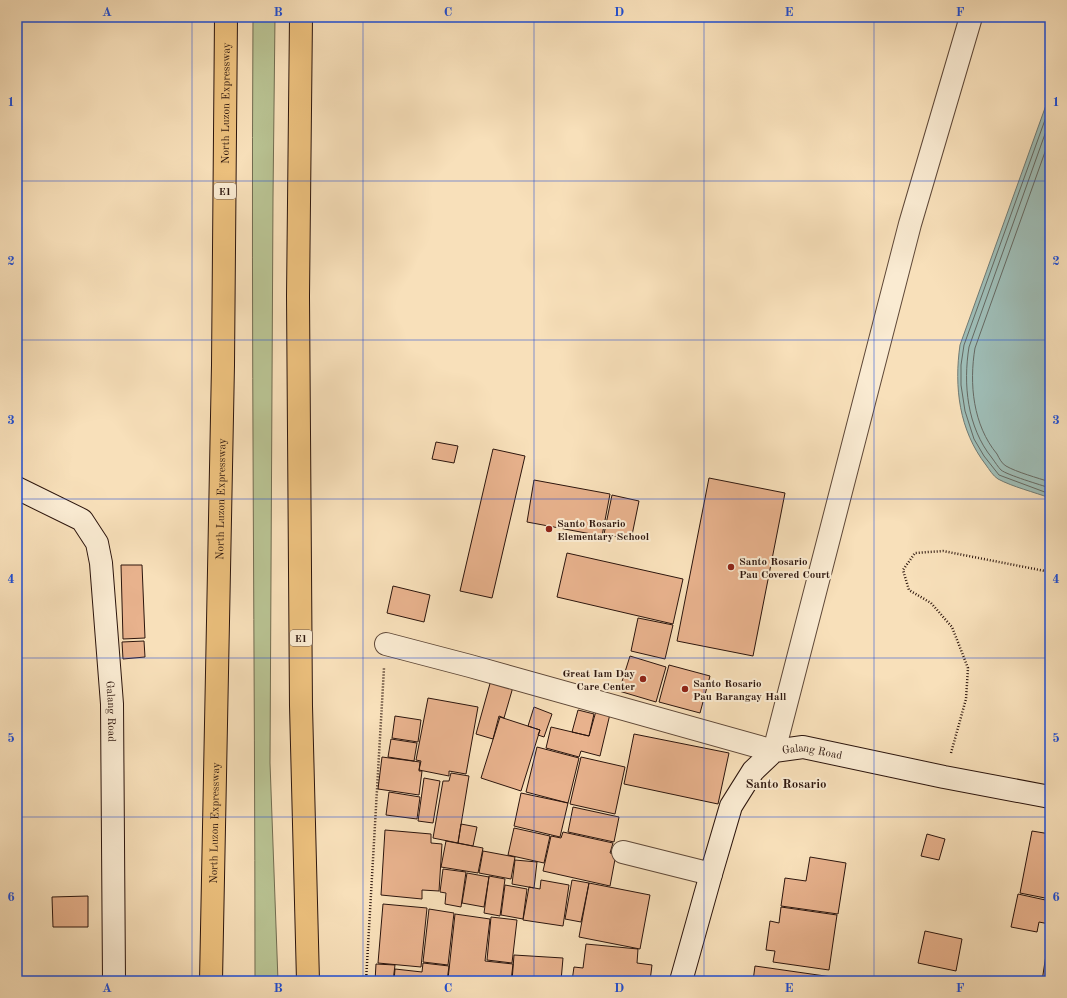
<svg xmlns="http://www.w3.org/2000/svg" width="1067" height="998" font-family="'Old Standard TT',serif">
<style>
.green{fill:#b9c393;stroke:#726c50}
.water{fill:#9ebcb5;stroke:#707972}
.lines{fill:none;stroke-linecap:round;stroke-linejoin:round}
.shore{stroke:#656861;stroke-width:1}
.building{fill:#e8b28d;stroke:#2c150d}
.street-casing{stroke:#5f4838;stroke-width:24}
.secondary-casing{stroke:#2c150d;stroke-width:24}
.highway-casing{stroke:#2c150d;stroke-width:24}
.path{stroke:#2c150d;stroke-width:2.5;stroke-dasharray:1 2;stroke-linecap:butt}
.street{stroke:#faebd2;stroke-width:22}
.secondary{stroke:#faebd2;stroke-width:22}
.highway{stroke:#ecc07d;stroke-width:22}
.grid{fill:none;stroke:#1d4ed8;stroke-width:1;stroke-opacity:0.55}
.poi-dot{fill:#8f2418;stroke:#faebd2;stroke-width:1.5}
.labels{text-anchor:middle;stroke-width:4;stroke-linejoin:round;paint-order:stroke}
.shield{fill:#faebd2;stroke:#6a5548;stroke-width:1}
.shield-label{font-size:10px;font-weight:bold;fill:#2c150d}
.street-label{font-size:11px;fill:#2c150d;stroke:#faebd2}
.poi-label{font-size:11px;font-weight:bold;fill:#2c150d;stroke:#faebd2;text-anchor:start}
.quarter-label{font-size:13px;font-weight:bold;fill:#2c150d;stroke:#faebd2}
.neatline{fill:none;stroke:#1d4ed8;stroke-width:1.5}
.grid-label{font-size:13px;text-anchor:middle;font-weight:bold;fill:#1d4ed8}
</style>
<rect width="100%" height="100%" fill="#f8e0ba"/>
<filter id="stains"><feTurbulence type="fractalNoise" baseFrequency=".005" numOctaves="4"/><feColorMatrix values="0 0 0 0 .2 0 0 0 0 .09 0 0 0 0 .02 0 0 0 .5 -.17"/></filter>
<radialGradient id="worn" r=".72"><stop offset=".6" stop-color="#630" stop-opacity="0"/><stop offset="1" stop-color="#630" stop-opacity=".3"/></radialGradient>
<!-- green -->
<path class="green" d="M253 17H275L273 197 270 763 278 981H255C255 660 251 338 253 17Z"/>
<!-- water -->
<path class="water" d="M1050 94V498C1034 492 1013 487 998 479 993 476 989 469 986 465 959 430 954 387 960 345Z"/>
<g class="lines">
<!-- shore -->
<path class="shore" d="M1050 106 964 345 961 365V385L965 411 974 439 984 456 999 475 1050 494
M1050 120 969 347C963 384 967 427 992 458 995 462 998 467 1001 470 1007 475 1041 485 1050 488
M1050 138 975 348C969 384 973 425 997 454 999 458 1002 464 1006 466 1016 472 1038 478 1050 482"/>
</g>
<!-- building -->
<path class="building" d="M436 442 458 446 454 463 432 459Z
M493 449 525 456 492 598 460 591Z
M709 478 785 493 753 656 677 641Z
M534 480 610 494 602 536 527 522Z
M612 495 639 501 631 540 604 534Z
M567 553 683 579 673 624 557 597Z
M121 565H142L145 638 123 639Z
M393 586 430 595 424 622 387 613Z
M638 618 673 625 665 659 631 651Z
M144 641 145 657 123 659 122 642Z
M630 656 666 667 656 702 619 691Z
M669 665 710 676 700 713 659 702Z
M491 680 513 687 504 718 499 716 493 739 476 734Z
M428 698 478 707 466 774 449 771V776L419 770 421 761 416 760Z
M534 707 552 714 544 737 538 735 540 730 528 726Z
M578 710 594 714 589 736 572 732Z
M596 711 610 714 600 756 581 751 579 757 546 748 551 727 589 736Z
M395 716 421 720 418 742 392 738Z
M500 717 540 730 521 791 481 778Z
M634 734 729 753 718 804 624 784Z
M391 739 417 743 414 761 388 757Z
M537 747 579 758 568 803 526 792Z
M382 757 420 762 419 771H422L419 795 378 789Z
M581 757 625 767 615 814 570 804Z
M451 773 469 776 458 843 433 838 443 781H449Z
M424 778 440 781 433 823 418 821Z
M389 792 420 797 417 819 386 815Z
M521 793 568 803 560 837 514 826Z
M573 807 619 817 614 842 568 832Z
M461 824 477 827 473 846 458 843Z
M514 828 550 836 544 863 508 855Z
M385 830 431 834V843L442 844 439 891 422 890V899L381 895Z
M1032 831 1050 834V899L1020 893Z
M563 832 613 843 610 853 616 854 610 886 543 871 551 836 561 838Z
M927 834 945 839 939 860 921 856Z
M446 841 483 848 478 873 441 867Z
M483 851 515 857 511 879 479 873Z
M810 857 846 863 838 914 781 906 785 878 806 881Z
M515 860 537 862 534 888 512 884Z
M443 869 466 872 461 907 445 904 446 893 440 892Z
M467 873 489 877 484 907 462 903Z
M489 876 505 879 500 916 484 913Z
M541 880 569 885 563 926 523 920 529 887 540 889Z
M572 880 589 883 581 922 565 919Z
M589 883 650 895 640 949 579 937Z
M505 885 527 889 523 919 501 915Z
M1018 894 1050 901 1049 924 1039 922 1037 932 1011 927Z
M88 896V927H53L52 897Z
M383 904 427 908 421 967 378 963Z
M781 907 837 915 829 970 773 962 775 951 766 950 770 921 779 923Z
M429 909 454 913 448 965 423 962Z
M455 914 490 919 485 961 513 964 511 981H465L448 979Z
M491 917 517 920 512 963 487 960Z
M925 931 962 939 956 971 918 963Z
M1048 942H1050V981H1042Z
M586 944 638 949 637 963 652 965 650 981H572L574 967 583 968Z
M514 955 563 958 561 981H512Z
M423 963 449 966 447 981H394L395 969 422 972Z
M376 964 395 965 393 981H375Z
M755 966 832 977V981H753Z"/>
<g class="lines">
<defs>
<path id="street" d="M386 644 470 666 774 751 910 224 971 17
M623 852 711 874"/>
<g id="secondary">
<path id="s1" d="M17 488 82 520 97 543 101 563 112 704 114 981"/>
<path id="s2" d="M681 981 711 874 731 806 753 771 774 751 803 747 944 777 1050 797"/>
</g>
<g id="highway">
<path d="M301 17 298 296 301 706 308 981"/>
<path id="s3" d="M211 981 223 365 226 17"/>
</g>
</defs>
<!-- street casing -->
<use href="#street" class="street-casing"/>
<!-- secondary casing -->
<use href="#secondary" class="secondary-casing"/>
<!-- highway casing -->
<use href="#highway" class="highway-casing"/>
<!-- path -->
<path class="path" d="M951 753 966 699 968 668 952 627 931 603 909 590 903 570 915 553 943 551 1050 572
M366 981 384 668"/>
<!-- street -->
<use href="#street" class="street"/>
<!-- secondary -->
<use href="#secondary" class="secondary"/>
<!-- highway -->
<use href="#highway" class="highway"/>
</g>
<!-- grid -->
<path class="grid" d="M192 17V981M363 17V981M534 17V981M704 17V981M874 17V981M17 181H1050M17 340H1050M17 499H1050M17 658H1050M17 817H1050"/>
<!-- markers -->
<g class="poi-dot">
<circle cx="549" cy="529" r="4"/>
<circle cx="731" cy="567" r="4"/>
<circle cx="643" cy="679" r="4"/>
<circle cx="685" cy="689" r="4"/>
</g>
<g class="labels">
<!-- shield labels -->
<g class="shield">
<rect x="214" y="183" width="22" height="16" rx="3"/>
<rect x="290" y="630" width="22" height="16" rx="3"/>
</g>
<g class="shield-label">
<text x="225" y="195">E1</text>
<text x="301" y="642">E1</text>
</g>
<!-- street labels -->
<g class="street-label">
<text dy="4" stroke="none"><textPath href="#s3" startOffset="878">North Luzon Expressway</textPath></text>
<text dy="4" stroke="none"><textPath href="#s3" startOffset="482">North Luzon Expressway</textPath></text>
<text dy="4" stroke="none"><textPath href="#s1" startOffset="269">Galang Road</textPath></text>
<text dy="4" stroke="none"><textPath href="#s2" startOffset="291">Galang Road</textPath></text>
<text dy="4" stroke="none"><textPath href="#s3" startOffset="158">North Luzon Expressway</textPath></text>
</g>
<!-- poi labels -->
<g class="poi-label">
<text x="557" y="527">Santo Rosario<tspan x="557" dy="13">Elementary School</tspan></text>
<text x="739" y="565">Santo Rosario<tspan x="739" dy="13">Pau Covered Court</tspan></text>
<text x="635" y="677" text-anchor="end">Great Iam Day<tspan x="635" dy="13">Care Center</tspan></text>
<text x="693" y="687">Santo Rosario<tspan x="693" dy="13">Pau Barangay Hall</tspan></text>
</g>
<!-- quarter labels -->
<g class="quarter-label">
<text x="786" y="788">Santo Rosario</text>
</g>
</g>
<!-- margin -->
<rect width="1067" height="998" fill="none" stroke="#f8e0ba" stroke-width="44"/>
<rect x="22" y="22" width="1023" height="954" class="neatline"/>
<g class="grid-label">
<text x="107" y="16">A</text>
<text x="278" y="16">B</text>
<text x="448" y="16">C</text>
<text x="619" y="16">D</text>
<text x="789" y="16">E</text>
<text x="960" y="16">F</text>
<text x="11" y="106">1</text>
<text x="1056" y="106">1</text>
<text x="11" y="265">2</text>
<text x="1056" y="265">2</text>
<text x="11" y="424">3</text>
<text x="1056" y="424">3</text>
<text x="11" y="583">4</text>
<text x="1056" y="583">4</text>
<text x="11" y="742">5</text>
<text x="1056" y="742">5</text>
<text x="11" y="901">6</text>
<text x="1056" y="901">6</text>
<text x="107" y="992">A</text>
<text x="278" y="992">B</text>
<text x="448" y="992">C</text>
<text x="619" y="992">D</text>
<text x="789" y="992">E</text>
<text x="960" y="992">F</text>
</g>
<rect width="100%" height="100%" filter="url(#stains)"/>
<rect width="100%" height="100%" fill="url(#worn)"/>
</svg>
